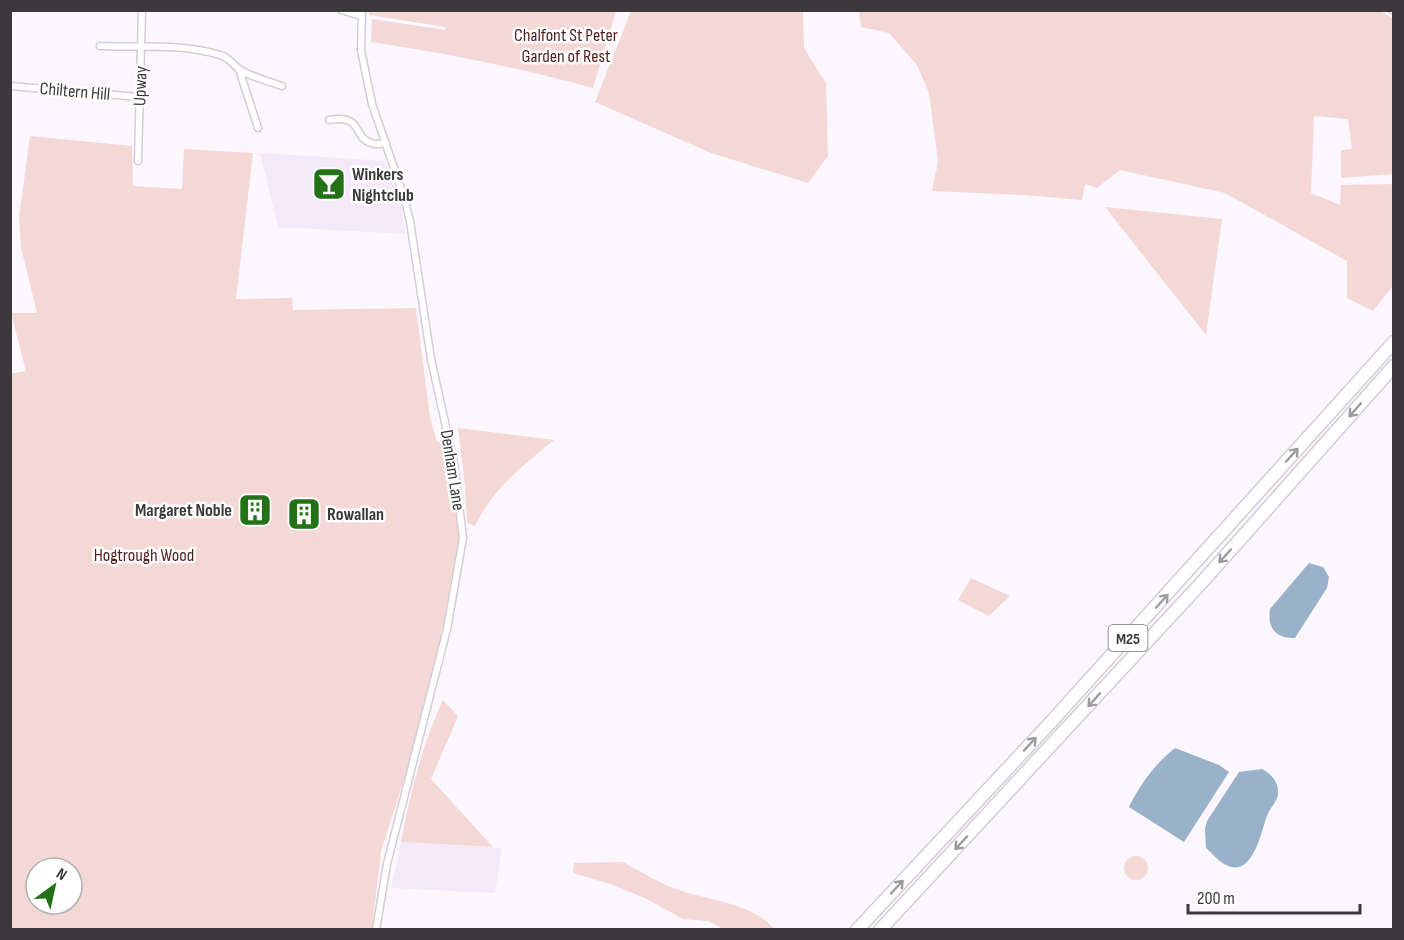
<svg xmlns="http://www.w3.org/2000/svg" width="1404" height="940" font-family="'Sofia Sans Condensed',sans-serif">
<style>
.built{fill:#f4e9f9}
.green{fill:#f4d8d5;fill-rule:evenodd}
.water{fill:#99b2c9}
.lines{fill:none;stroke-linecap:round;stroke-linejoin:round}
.street-casing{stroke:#d3cdd6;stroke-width:9}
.highway-casing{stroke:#d3cdd6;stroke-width:15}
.street{stroke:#fff;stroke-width:6}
.highway{stroke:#fff;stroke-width:12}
.oneway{stroke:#9e9c9e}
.labels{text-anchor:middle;stroke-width:5;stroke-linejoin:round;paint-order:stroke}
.shield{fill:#fff;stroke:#767477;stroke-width:1.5}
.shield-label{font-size:16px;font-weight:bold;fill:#3c393d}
.park-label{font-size:18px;fill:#4f1f1d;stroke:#fff}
.street-label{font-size:18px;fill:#3c393d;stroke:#fff}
.poi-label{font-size:18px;font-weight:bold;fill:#3c393d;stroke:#fff;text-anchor:start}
</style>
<rect width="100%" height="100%" fill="#fcf6fe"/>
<!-- built -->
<path class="built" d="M260 153 385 161 402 208 405 234 278 227Z
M401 842 502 848 495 893 391 888Z"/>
<!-- green -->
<path class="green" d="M369 11H616L593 88C520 68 446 53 371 42L372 19 445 30 446 27 369 15Z
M631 11H803L804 48 826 83 828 156 808 183 711 153 595 102Z
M859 11H1380L1393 18V174L1341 178V150L1352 149 1348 119 1314 116 1311 193 1340 205 1341 185 1391 184 1393 187V286L1373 311 1347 298V261L1225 193 1120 170 1097 188 1085 184 1082 200 1023 195 932 191 938 162 929 93 917 65 889 33 861 27Z
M30 136 132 146 133 186 182 189 184 149 253 153 236 299 292 298 293 310 416 308 430 418 437 442H444L453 479 459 539 446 609 451 614 423 721 381 851 372 929 11 930 10 374 26 371 11 313H37L21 247 19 218ZM36 868H72V904H36Z
M1105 207 1222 219 1206 335Z
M458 428 554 440C523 465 492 490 475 526L467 523 465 485Z
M971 578 1010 596 989 616 958 600Z
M443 700 458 716 431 779 493 847 401 842C409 798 424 739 443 700Z
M1124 868a12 12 0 1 1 24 0a12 12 0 1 1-24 0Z
M623 862C639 871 656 881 673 888 703 900 753 902 774 929H723L708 921 683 919 645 898 610 884 573 873 574 863Z"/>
<!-- water -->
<path class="water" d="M1309 563 1323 567 1329 577 1327 588 1295 638C1276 639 1267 628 1270 609Z
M1175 748 1219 765 1229 772 1184 842 1129 807C1140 784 1155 764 1175 748Z
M1262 769C1270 773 1278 781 1278 791 1279 801 1270 807 1267 816 1261 832 1252 881 1224 864 1217 860 1212 853 1206 848L1205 829 1207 821 1239 772Z"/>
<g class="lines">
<defs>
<path id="street" d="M341 10 361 16
M362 10 361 50 372 104 404 197 410 221 431 359 454 463 463 538 447 629 387 864 376 930
M1392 10 1394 11
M100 46C141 48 180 43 220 55 229 57 232 64 239 69 250 77 269 81 282 86
M239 69 258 128
M10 86 139 97
M329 120C364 114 352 137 371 143 376 145 381 144 386 143
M138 161 142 10"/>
<path id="highway" d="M857 930 1051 722 1394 342
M880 930 1204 580 1394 366"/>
</defs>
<!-- street casing -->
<use href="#street" class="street-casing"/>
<!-- highway casing -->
<use href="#highway" class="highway-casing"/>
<!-- street -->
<use href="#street" class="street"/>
<!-- highway -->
<use href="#highway" class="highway"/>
</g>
<!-- one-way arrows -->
<defs><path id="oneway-shaft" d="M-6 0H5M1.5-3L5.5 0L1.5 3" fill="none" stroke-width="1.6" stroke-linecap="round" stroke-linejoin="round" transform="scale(1.5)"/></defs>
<g class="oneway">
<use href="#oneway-shaft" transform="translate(1355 410) rotate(131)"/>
<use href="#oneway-shaft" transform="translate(1292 455) rotate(-48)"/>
<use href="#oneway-shaft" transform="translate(1225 556) rotate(132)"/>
<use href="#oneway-shaft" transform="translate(1162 601) rotate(-48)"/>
<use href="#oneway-shaft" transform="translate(1094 700) rotate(132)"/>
<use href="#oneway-shaft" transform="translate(1030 744) rotate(-47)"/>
<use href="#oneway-shaft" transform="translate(961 843) rotate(133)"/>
<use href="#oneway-shaft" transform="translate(897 887) rotate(-47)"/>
</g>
<!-- icons -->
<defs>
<symbol id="bar-square" viewBox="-11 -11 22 22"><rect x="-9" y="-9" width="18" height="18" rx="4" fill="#237218" stroke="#fff"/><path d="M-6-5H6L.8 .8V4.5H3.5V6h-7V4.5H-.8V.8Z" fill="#fff"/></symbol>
<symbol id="building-square" viewBox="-11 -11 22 22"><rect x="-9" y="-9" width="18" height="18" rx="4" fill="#237218" stroke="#fff"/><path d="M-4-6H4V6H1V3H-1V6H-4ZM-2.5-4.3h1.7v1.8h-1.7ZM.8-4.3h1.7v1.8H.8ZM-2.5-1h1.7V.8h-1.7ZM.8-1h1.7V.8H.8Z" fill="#fff"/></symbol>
</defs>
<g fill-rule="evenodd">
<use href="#bar-square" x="310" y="165" width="38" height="38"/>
<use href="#building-square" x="236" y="491" width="38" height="38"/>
<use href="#building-square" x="285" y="495" width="38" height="38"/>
</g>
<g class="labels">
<!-- shield labels -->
<rect class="shield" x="1108.5" y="625" width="39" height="26" rx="4.5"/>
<g class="shield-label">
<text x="1128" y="644">M25</text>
</g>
<!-- park labels -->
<g class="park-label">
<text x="566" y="41">Chalfont St Peter<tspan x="566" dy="21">Garden of Rest</tspan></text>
<text x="144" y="561">Hogtrough Wood</text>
</g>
<!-- street labels -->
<g class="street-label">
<text transform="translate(140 86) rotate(-88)" y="6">Upway</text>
<text transform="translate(75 91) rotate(5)" y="6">Chiltern Hill</text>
<text transform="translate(453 470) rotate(81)" y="6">Denham Lane</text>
</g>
<!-- poi labels -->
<g class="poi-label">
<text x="352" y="180">Winkers<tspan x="352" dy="21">Nightclub</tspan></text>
<text x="232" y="516" text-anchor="end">Margaret Noble</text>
<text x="327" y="520">Rowallan</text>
</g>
</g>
<!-- border -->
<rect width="1404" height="940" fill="none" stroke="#3c393d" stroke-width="24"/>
<!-- north arrow -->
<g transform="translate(54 886) rotate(33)"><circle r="28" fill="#ffffff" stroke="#b1b0b1" stroke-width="1.5"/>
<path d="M0-4.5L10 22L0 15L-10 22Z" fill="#237218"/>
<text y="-9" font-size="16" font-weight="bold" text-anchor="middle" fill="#3c393d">N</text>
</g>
<!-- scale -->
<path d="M1188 904v9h172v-9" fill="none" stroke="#3c393d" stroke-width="3"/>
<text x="1197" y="904" font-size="18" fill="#3c393d" stroke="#ffffff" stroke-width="4.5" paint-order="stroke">200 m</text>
</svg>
